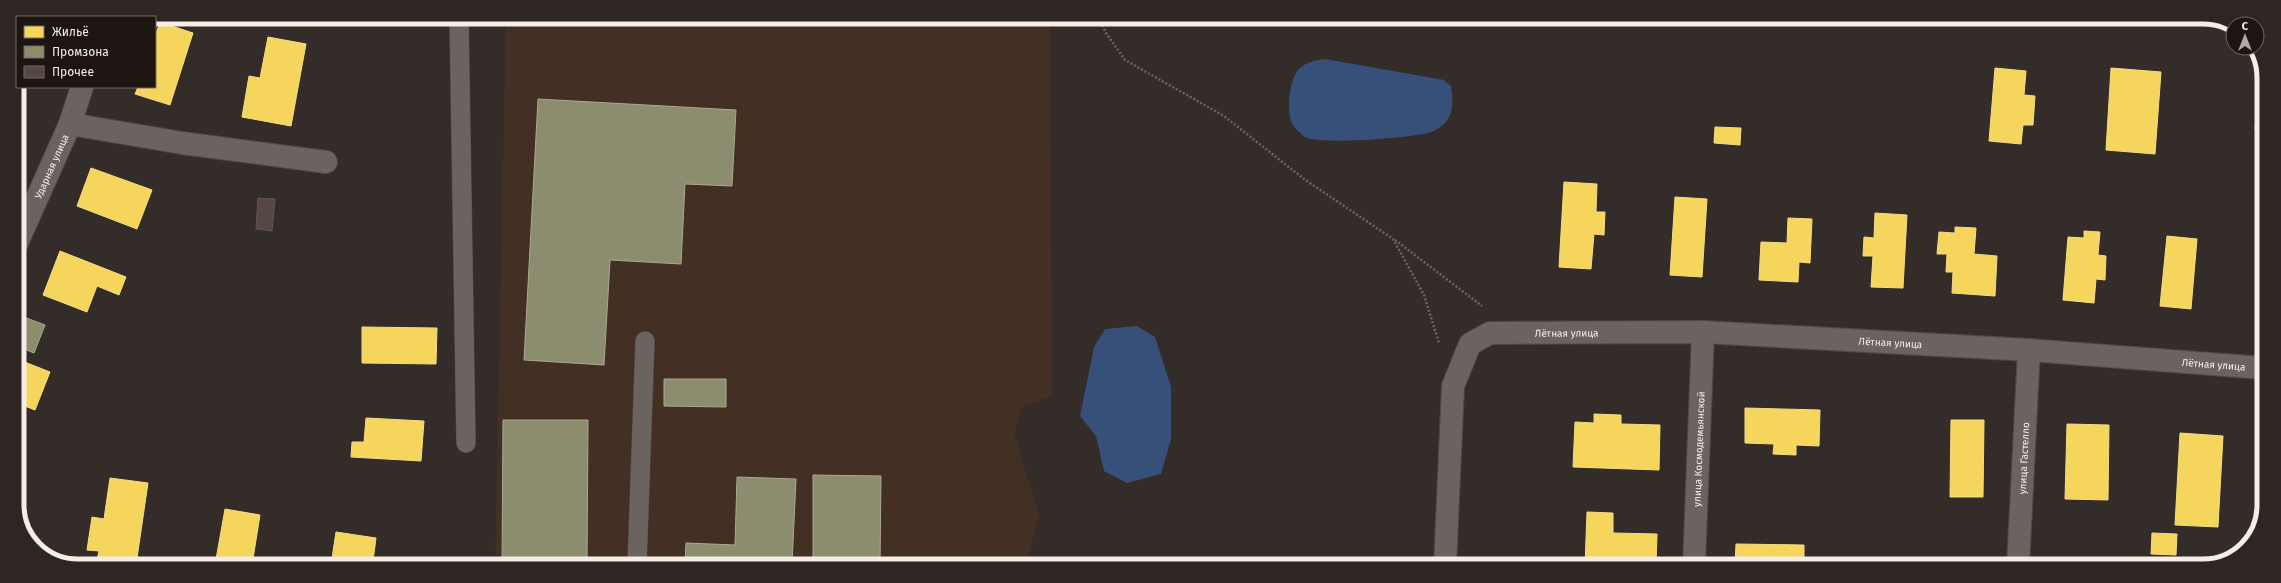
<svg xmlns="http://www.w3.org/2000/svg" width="2281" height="583" font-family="'Fira Sans',sans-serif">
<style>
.built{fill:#442f25}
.water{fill:#37507a}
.homes{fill:#f6d55c;stroke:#f6dc86}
.industry{fill:#8c8c6e;stroke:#aca992}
.building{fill:#564644;stroke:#5f5755}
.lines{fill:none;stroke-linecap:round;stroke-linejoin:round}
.service-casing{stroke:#504845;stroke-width:20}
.minor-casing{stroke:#504845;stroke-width:24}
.path{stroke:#6b6663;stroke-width:2.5;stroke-dasharray:2 2;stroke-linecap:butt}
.service{stroke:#6a6360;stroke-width:19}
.minor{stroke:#6a6360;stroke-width:22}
.labels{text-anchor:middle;stroke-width:4;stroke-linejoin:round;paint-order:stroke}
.street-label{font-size:10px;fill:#f7ede7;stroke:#1c1511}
.rim{fill:none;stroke:#f7ede7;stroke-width:5}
</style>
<rect width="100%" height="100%" fill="#342c28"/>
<!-- built -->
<path class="built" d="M506 17 1050 18 1052 396 1021 407 1014 434 1039 514 1027 565H495Z"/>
<!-- water -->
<path class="water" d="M1325 59 1444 80 1451 86C1453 98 1454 114 1445 123 1439 129 1431 133 1423 134 1405 138 1319 145 1305 137 1300 133 1293 127 1291 121 1287 109 1289 77 1300 68 1307 62 1315 60 1325 59Z
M1137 326 1155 337 1171 387V439L1161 474 1127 483 1104 471 1096 436 1080 416 1094 347 1105 329Z"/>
<!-- homes -->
<path class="homes" d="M160 22 193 33 170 105 135 94 138 87H155V37Z
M268 37 306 44 291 126 242 117 249 76 260 78Z
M1995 68 2026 71 2024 95 2035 96 2033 125H2023L2021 144 1989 141Z
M2111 68 2161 72 2155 154 2106 150Z
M2257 113 2264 114V130L2255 129Z
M1715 127 1741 128 1740 145 1714 143Z
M91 168 152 190 137 229 77 206Z
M1564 182 1597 184 1596 212H1605L1604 235 1594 234 1591 269 1559 267Z
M1675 197 1707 199 1702 277 1670 275Z
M1875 213 1907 215 1903 288 1871 287 1873 256H1863L1864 237 1874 238Z
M1788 218 1812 219 1810 263 1799 262 1798 282 1759 280 1761 242 1787 243Z
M1955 227 1976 228 1974 254 1997 256 1995 296 1952 293 1953 272H1946L1947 254H1937L1939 232 1955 233Z
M2084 231 2100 232 2098 255 2106 256 2105 280 2096 279 2094 303 2063 300 2068 237 2084 238Z
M2167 236 2197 239 2191 309 2160 306Z
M60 251 126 277 119 295 97 286 87 312 43 295Z
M362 327 437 328 436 364 362 363Z
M17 359 50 372 35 410 17 403Z
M1745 408 1820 410 1819 446 1796 445V455L1773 454 1774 444 1745 443Z
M1594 414 1621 415V424L1660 425 1659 470 1573 467 1575 422 1594 423Z
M366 418 424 421 421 461 351 457 352 442H364Z
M1951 420H1984L1983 497H1950Z
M2067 424 2109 425 2108 500 2065 499Z
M2180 433 2223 436 2218 527 2175 525Z
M110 478 148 483 136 565 97 560 99 551 87 550 92 517 104 519Z
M225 509 260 515 252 565H215Z
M1587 512 1613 513V533L1657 534 1656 566H1585Z
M336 532 376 538 373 561 384 563 383 565H331Z
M2152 533 2177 534 2176 555 2151 554Z
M1736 544 1804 545V566H1735Z
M1901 564 1965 566H1901Z"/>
<!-- industry -->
<path class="industry" d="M538 99 736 110 732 186 685 184 681 264 610 260 604 365 524 360Z
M21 316 45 325 34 353 17 346V326Z
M664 379H726V407L664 406Z
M503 420H588L587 565H502Z
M813 475 881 476 880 565H813Z
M737 477 796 479 792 565H685L686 543 735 545Z"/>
<!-- building -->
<path class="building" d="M258 198 275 199 272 231 256 229Z"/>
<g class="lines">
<defs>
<path id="service" d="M459 17 466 443
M637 565 645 341"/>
<g id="minor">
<path d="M70 124 182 143 326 162"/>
<path id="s1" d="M17 243 70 124 82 87"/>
<path id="s2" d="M1445 566 1453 386 1470 344 1490 333 1703 332 2029 350 2263 368"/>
<path id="s3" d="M1694 566 1703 332"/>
<path id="s4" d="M2018 566 2029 350"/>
</g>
</defs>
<!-- service casing -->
<use href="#service" class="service-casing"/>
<!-- minor casing -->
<use href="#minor" class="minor-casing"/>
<!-- path -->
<path class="path" d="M1099 18 1106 33 1125 60 1224 116 1304 179 1393 239 1424 295 1439 343
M1395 240 1482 306"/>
<!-- service -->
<use href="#service" class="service"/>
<!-- minor -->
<use href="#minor" class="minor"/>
</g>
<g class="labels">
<!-- street labels -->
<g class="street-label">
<text dy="4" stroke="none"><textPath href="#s1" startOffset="84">Ударная улица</textPath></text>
<text dy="4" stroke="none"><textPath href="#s2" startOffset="325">Лётная улица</textPath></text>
<text dy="4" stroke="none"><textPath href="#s2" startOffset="649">Лётная улица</textPath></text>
<text dy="4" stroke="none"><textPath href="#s2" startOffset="973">Лётная улица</textPath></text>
<text dy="4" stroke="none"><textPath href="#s3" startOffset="117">улица Космодемьянской</textPath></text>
<text dy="4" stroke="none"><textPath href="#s4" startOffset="108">улица Гастелло</textPath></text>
</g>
</g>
<!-- crop -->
<path d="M0 0H2281V583H0ZM78 24H2203A54 54 0 0 1 2257 78V505A54 54 0 0 1 2203 559H78A54 54 0 0 1 24 505V78A54 54 0 0 1 78 24Z" fill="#2e2622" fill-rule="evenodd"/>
<path class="rim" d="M78 24H2203A54 54 0 0 1 2257 78V505A54 54 0 0 1 2203 559H78A54 54 0 0 1 24 505V78A54 54 0 0 1 78 24Z"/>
<!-- legend -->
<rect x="16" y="16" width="140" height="72" fill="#1c1511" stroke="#746b67"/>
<rect x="24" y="26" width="20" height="12" fill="#f6d55c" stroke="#746b67"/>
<text x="52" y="36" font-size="12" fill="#f7ede7">Жильё</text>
<rect x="24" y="46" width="20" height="12" fill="#8c8c6e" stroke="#746b67"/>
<text x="52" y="56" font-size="12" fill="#f7ede7">Промзона</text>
<rect x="24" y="66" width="20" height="12" fill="#564644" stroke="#746b67"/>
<text x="52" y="76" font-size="12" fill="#f7ede7">Прочее</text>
<!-- north arrow -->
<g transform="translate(2245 36)"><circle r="19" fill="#1c1511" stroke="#746b67"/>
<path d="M0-3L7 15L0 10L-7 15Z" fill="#b3a9a4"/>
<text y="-6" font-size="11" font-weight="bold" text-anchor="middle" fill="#f7ede7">С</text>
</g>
</svg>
